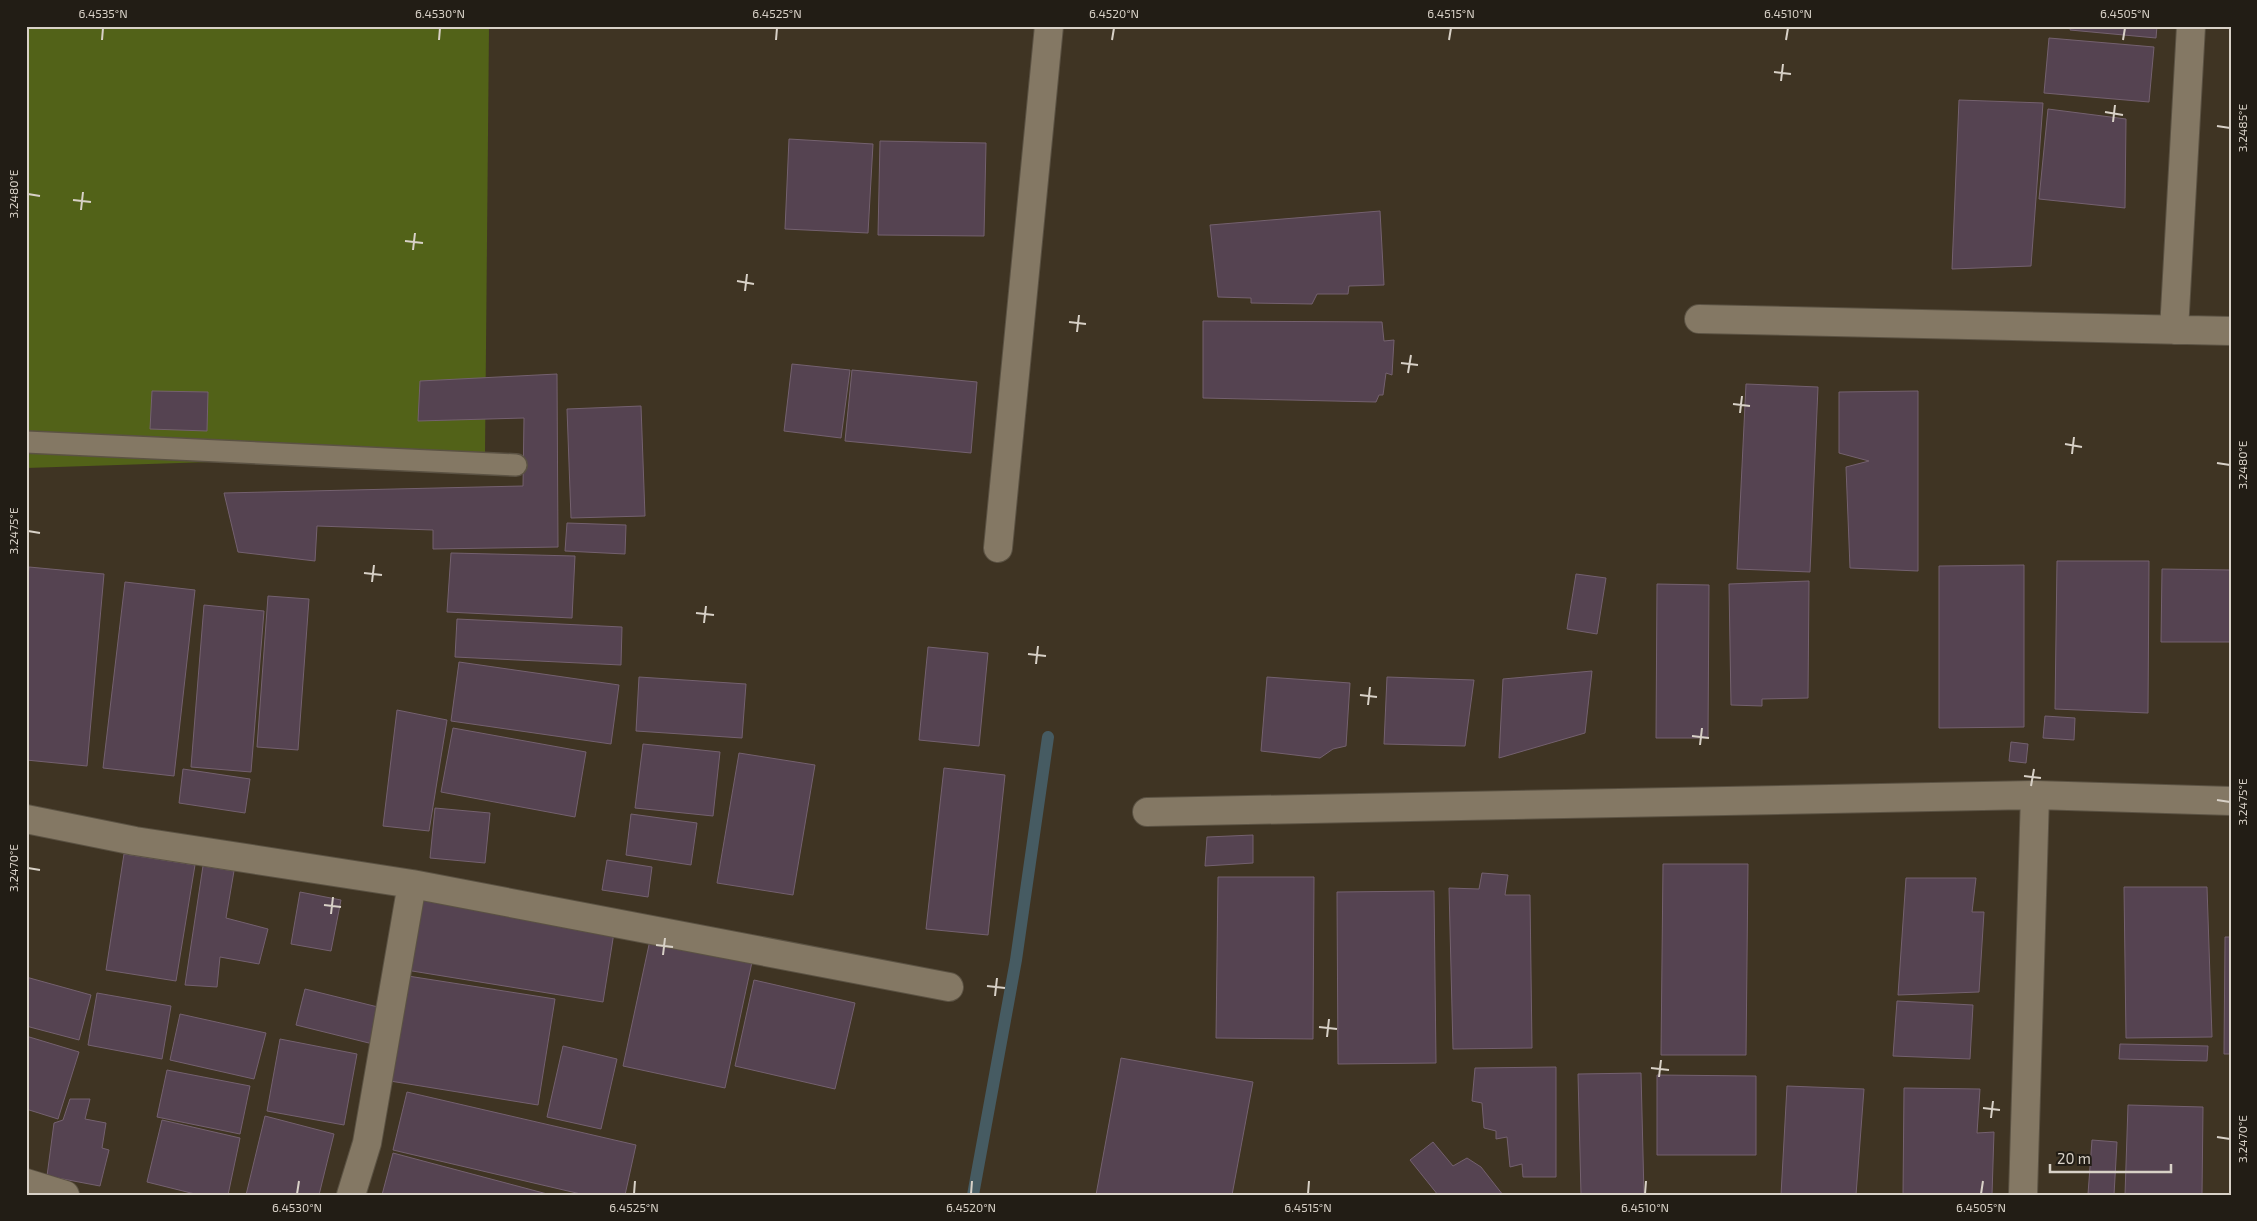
<svg xmlns="http://www.w3.org/2000/svg" width="2257" height="1221" font-family="'Exo 2',sans-serif">
<style>
.green{fill:#526218}
.lines{fill:none;stroke-linecap:round;stroke-linejoin:round}
.stream{stroke:#465b62;stroke-width:12}
.building{fill:#554351;stroke:#74616f}
.lane-casing{stroke:#5b5243;stroke-width:24}
.street-casing{stroke:#5b5243;stroke-width:30}
.lane{stroke:#847864;stroke-width:21}
.street{stroke:#847864;stroke-width:28}
.ticks{fill:none;stroke:#d8d1c7;stroke-width:2}
.neatline{fill:none;stroke:#d8d1c7;stroke-width:2}
.ticks-label{font-size:12px;text-anchor:middle;fill:#d8d1c7}
</style>
<rect width="100%" height="100%" fill="#3f3423"/>
<!-- green -->
<path class="green" d="M26 26H489L485 453 26 468Z"/>
<g class="lines">
<!-- stream -->
<path class="stream" d="M973 1195 1016 960 1048 737"/>
</g>
<!-- building -->
<path class="building" d="M2071 26H2157L2156 38 2070 30Z
M2049 38 2154 47 2149 102 2044 93Z
M1959 100 2043 103 2031 266 1952 269Z
M2048 109 2126 119 2125 208 2039 199Z
M789 139 873 144 868 233 785 229Z
M880 141 986 143 984 236 878 235Z
M1380 211 1384 285 1349 286 1348 294H1317L1312 304 1251 303V298L1218 297 1210 225Z
M1203 321 1382 322 1384 341 1394 340 1392 375 1386 373 1383 395H1379L1376 402 1203 398Z
M792 364 850 370 841 438 784 431Z
M852 370 977 382 971 453 845 441Z
M557 374 558 547 433 549V530L317 526 315 561 238 552 224 493 523 486 524 418 418 421 420 381Z
M1746 384 1818 387 1810 572 1737 569Z
M152 391 208 392 207 431 150 429Z
M1918 391V571L1850 568 1846 467 1869 461 1839 453V392Z
M641 406 645 516 571 518 567 409Z
M567 523 626 525 625 554 565 551Z
M451 553 575 556 572 618 447 612Z
M2057 561H2149L2148 713 2055 709Z
M2024 565V727L1939 728V566Z
M29 567 104 574 87 766 26 760V597Z
M2162 569 2231 570V642H2161Z
M1576 574 1606 578 1597 634 1567 629Z
M1809 581 1808 698 1762 699V706L1731 705 1729 584Z
M125 582 195 590 174 776 103 768Z
M1657 584 1709 585 1708 738H1656Z
M268 596 309 599 298 750 257 747Z
M204 605 264 611 251 772 191 767Z
M457 619 622 627 621 665 455 657Z
M928 647 988 653 979 746 919 740Z
M459 662 619 685 611 744 451 721Z
M1592 671 1585 733 1499 758 1503 679Z
M639 677 746 684 742 738 636 731Z
M1267 677 1350 683 1346 746 1333 749 1320 758 1261 751Z
M1387 677 1474 680 1465 746 1384 744Z
M397 710 447 720 429 831 383 826Z
M2045 716 2075 718 2074 740 2043 738Z
M453 728 586 752 575 817 441 792Z
M2011 742 2028 744 2026 763 2009 761Z
M643 744 720 752 713 816 635 808Z
M739 753 815 765 793 895 717 883Z
M944 768 1005 775 988 935 926 929Z
M183 769 250 779 245 813 179 803Z
M435 808 490 813 485 863 430 858Z
M631 814 697 823 691 865 626 855Z
M1253 835V863L1205 866 1207 837Z
M124 854 195 865 176 981 106 970Z
M607 860 652 867 648 897 602 890Z
M1663 864H1748L1746 1055H1661Z
M203 866 234 871 226 918 268 929 259 964 220 957 217 987 185 985Z
M1482 873 1508 875 1505 895H1530L1532 1048 1453 1049 1449 888 1479 889Z
M1218 877H1314L1313 1039 1216 1038Z
M1906 878H1976L1972 912H1984L1979 992 1898 995Z
M2124 887H2207L2212 1037 2126 1038Z
M1434 891 1436 1063 1338 1064 1337 892Z
M300 892 341 900 331 951 291 944Z
M419 894 615 926 603 1002 406 970Z
M2225 937H2231V1054H2224Z
M650 940 752 962 725 1088 623 1066Z
M408 976 555 999 538 1105 390 1081Z
M26 977 91 995 79 1040 26 1026Z
M754 980 855 1003 835 1089 735 1066Z
M305 989 386 1009 377 1045 296 1025Z
M97 993 171 1006 162 1059 88 1045Z
M1897 1001 1973 1005 1970 1059 1893 1056Z
M180 1014 266 1033 254 1079 170 1060Z
M26 1036 79 1052 58 1119 26 1109Z
M280 1039 357 1054 344 1125 267 1111Z
M2120 1044 2208 1046 2207 1061 2119 1059Z
M563 1046 617 1059 601 1129 547 1117Z
M1121 1058 1253 1082 1232 1195H1096Z
M1556 1067V1177H1523L1522 1164 1510 1167 1507 1137 1496 1139V1131L1484 1128 1482 1103 1472 1101 1475 1068Z
M167 1070 250 1086 240 1134 157 1117Z
M1641 1073 1644 1195H1581L1578 1074Z
M1657 1075 1756 1076V1155H1657Z
M1787 1086 1864 1089 1856 1195H1781Z
M1904 1088 1980 1089 1977 1133 1994 1132 1992 1195H1903Z
M407 1092 636 1145 625 1195H585L393 1150Z
M70 1099H90L85 1119 106 1123 102 1148 109 1150 100 1186 47 1176 54 1123 63 1120Z
M2128 1105 2203 1107 2202 1195H2125Z
M265 1116 334 1134 319 1195H246Z
M162 1120 240 1138 228 1195H199L147 1182Z
M2092 1140 2117 1142 2114 1195 2088 1194Z
M1433 1142 1453 1166 1467 1158 1481 1167 1503 1195H1438L1410 1160Z
M393 1153 551 1195H382Z"/>
<g class="lines">
<defs>
<path id="lane" d="M26 442 516 465"/>
<path id="street" d="M1699 319 2231 331
M2174 330 2191 26
M998 548 1049 26
M1147 812 2035 795 2231 801
M26 819 135 841 412 884 949 987
M26 1183 65 1195
M351 1195 367 1143 412 884
M2023 1195 2035 795"/>
</defs>
<!-- lane casing -->
<use href="#lane" class="lane-casing"/>
<!-- street casing -->
<use href="#street" class="street-casing"/>
<!-- lane -->
<use href="#lane" class="lane"/>
<!-- street -->
<use href="#street" class="street"/>
</g>
<!-- ticks -->
<path class="ticks" d="M102 40 103 28M439 40 440 28M776 40 777 28M1112 40 1114 28M1449 40 1451 28M1786 40 1788 28M2123 40 2125 28M1774 72 1791 74M1781 81 1783 64M2105 112 2123 115M2113 122 2115 105M2217 126 2230 128M28 194 40 196M73 200 91 202M81 210 83 192M405 241 423 243M413 250 415 233M737 281 754 284M745 291 747 274M1069 322 1086 324M1077 332 1079 315M1401 363 1418 365M1408 373 1411 355M1733 404 1750 406M1740 413 1742 396M2065 444 2082 447M2072 454 2074 437M2217 463 2230 465M28 531 40 533M364 573 382 575M372 582 374 565M696 613 714 615M704 623 706 606M1028 654 1046 656M1036 664 1038 646M1360 695 1377 697M1368 705 1370 687M1692 736 1709 738M1700 745 1702 728M2024 776 2041 778M2031 786 2034 769M2217 800 2230 802M28 868 40 870M324 905 341 907M331 914 333 897M656 945 673 947M663 955 665 938M987 986 1005 988M995 996 997 978M1319 1027 1337 1029M1327 1037 1329 1019M1651 1068 1669 1070M1659 1077 1661 1060M1983 1108 2000 1110M1991 1118 1993 1101M2217 1137 2230 1139M297 1194 299 1181M634 1194 635 1181M971 1194 972 1181M1308 1194 1309 1181M1645 1194 1646 1181M1981 1194 1983 1181"/>
<!-- border -->
<rect width="2257" height="1221" fill="none" stroke="#221d15" stroke-width="55"/>
<!-- scale -->
<path d="M2050 1164v8h121v-8" fill="none" stroke="#d8d1c7" stroke-width="2.5"/>
<text x="2057" y="1164" font-size="15" fill="#d8d1c7" stroke="#221d15" stroke-width="4" paint-order="stroke">20 m</text>
<rect x="28" y="28" width="2202" height="1166" class="neatline"/>
<g class="ticks-label">
<text x="103" y="18">6.4535°N</text>
<text x="440" y="18">6.4530°N</text>
<text x="777" y="18">6.4525°N</text>
<text x="1114" y="18">6.4520°N</text>
<text x="1451" y="18">6.4515°N</text>
<text x="1788" y="18">6.4510°N</text>
<text x="2125" y="18">6.4505°N</text>
<text transform="translate(2243 128) rotate(-90)" y="4">3.2485°E</text>
<text transform="translate(14 194) rotate(-90)" y="4">3.2480°E</text>
<text transform="translate(2243 465) rotate(-90)" y="4">3.2480°E</text>
<text transform="translate(14 531) rotate(-90)" y="4">3.2475°E</text>
<text transform="translate(2243 802) rotate(-90)" y="4">3.2475°E</text>
<text transform="translate(14 868) rotate(-90)" y="4">3.2470°E</text>
<text transform="translate(2243 1139) rotate(-90)" y="4">3.2470°E</text>
<text x="297" y="1212">6.4530°N</text>
<text x="634" y="1212">6.4525°N</text>
<text x="971" y="1212">6.4520°N</text>
<text x="1308" y="1212">6.4515°N</text>
<text x="1645" y="1212">6.4510°N</text>
<text x="1981" y="1212">6.4505°N</text>
</g>
</svg>
